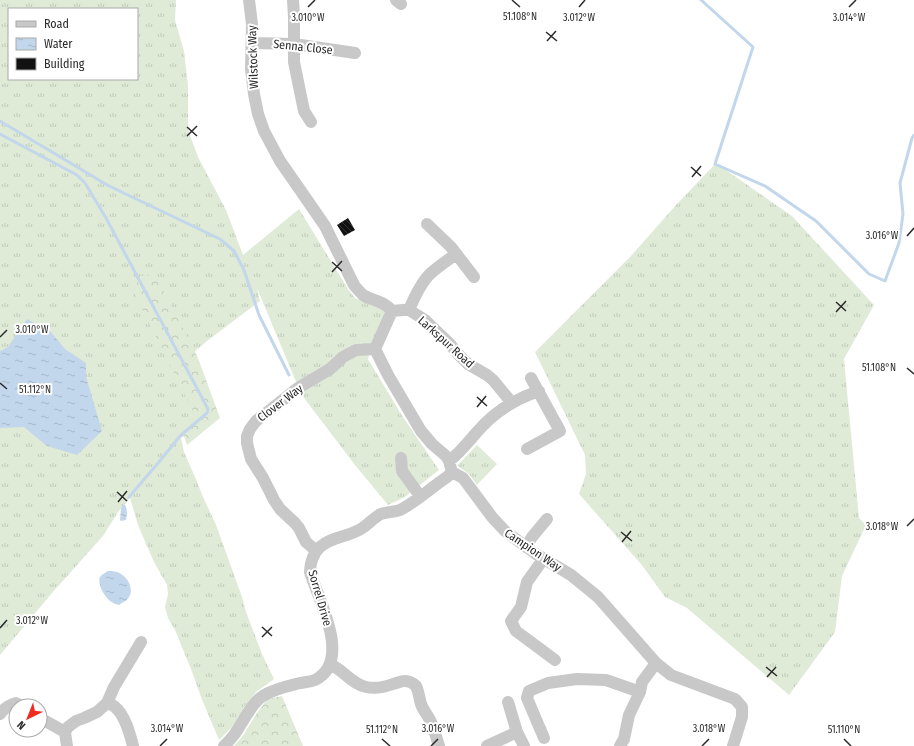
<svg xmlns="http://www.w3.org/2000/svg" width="914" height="746" font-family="'Fira Sans Condensed',sans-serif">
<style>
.grass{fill:url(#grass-tufts);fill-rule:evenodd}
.forest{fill:url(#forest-crowns)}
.water{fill:url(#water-ripples)}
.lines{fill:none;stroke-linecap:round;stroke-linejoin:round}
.stream{stroke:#c2d6ec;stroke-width:3}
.building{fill:url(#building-back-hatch)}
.minor{stroke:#c8c8c8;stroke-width:12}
.ticks{fill:none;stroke:#2b2b2b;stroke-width:1.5}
.labels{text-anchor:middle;stroke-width:4;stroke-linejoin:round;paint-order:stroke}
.street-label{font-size:12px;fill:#2b2b2b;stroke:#fff}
.ticks-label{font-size:10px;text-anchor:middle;fill:#2b2b2b;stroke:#fff;stroke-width:4;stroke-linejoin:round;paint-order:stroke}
</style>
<defs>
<pattern id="grass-tufts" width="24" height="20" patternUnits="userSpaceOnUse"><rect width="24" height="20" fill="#dfebd7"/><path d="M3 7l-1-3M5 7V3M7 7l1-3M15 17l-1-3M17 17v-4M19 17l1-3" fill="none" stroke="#c0cab9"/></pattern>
<pattern id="forest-crowns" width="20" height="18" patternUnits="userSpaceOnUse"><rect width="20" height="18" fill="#dfebd7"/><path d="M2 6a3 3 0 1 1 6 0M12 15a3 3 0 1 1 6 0" fill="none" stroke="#c0cab9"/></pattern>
<pattern id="water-ripples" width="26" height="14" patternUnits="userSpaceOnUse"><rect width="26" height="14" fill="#c2d6ec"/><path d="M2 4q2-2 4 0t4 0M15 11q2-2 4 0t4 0" fill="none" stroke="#a7b8cb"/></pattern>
<pattern id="building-back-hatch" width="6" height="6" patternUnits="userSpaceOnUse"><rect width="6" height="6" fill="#121212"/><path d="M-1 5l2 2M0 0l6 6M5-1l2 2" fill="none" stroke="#353535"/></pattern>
</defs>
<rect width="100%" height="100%" fill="#fff"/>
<!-- grass -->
<path class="grass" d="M0 0H176L175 20 184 51 188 86V130L198 157 226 210 243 255 299 209 348 289 355 298 386 311 368 359 401 414 439 470 405 497 388 505 355 465 304 398 294 377 257 288 260 301 207 341 185 360 211 412 181 438 184 452 195 477 203 497 216 525 242 597 246 612 262 654 274 679 256 692 244 707 234 725 219 740 201 697 191 669 175 630 168 618 165 607 168 594 167 585 154 562 144 539 138 525 130 498 118 512 103 536 52 593 0 655ZM9 9H137V79H9Z
M715 164 720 166 792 216 874 305 844 359 859 518 866 525 842 576 835 632 789 695 687 608 665 597 641 564 579 494 586 474 585 455 535 352 630 257 676 205Z
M477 445 497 464 477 485 469 474 459 467 458 465Z"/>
<!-- forest -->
<path class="forest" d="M141 274 156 276 198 358 220 418 187 445 181 428 194 413 133 291Z
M282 696 303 746H234L242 737 257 713 266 701 272 698Z"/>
<!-- water -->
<path class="water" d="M27 319 50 331 65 349 86 363V377L102 431 77 455 47 446 24 427 0 428V351L8 347Z
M124 504C128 508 127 515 126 520L121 521 120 520 121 508Z
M108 571C113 571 117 571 121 574 128 578 134 589 129 597 127 601 123 602 119 605 115 604 113 603 110 601 104 596 97 584 100 577 102 574 105 573 108 571Z"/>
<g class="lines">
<!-- stream -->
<path class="stream" d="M701 0 753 47 715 164 765 186 816 221 869 274 885 281 899 243 903 214 900 183 912 138 914 135
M0 121 109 186 220 239 234 251 244 270 259 315 289 375
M0 134 77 175 85 183 106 218 208 409 207 413 180 436 159 462 129 497"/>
</g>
<!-- building -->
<path class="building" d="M348 218 355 230 344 236 337 225Z"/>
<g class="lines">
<!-- minor -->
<path class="minor" d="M249 0 252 24 251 69 254 94 258 114 264 131 280 161 305 197 325 226 354 285C357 289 360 292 363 295 373 301 386 302 392 311L375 349 388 375 421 431 432 444 446 456 449 461 452 472 463 478 492 517 505 531 536 554 571 575 598 597 656 663 671 675 735 699 742 707V717L733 746
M293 0 294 17V62L304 111 311 122
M396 0 401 4
M252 43 294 44 355 53
M427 224 451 247 474 277
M409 310C414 298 421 282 431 273 439 266 448 260 456 254
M392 311 403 310H409L425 320 450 344 458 354 468 364 487 375 493 380 512 403
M527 449 560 431 531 378
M401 458 402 471 420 496
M449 461C460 453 468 442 477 432 493 413 515 399 539 391
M526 547 532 537 547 519
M316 550 313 548 306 542 299 528 295 523 280 509 274 500 263 478 251 459 247 443V436L250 429 256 421 298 388 330 369 343 357 356 350 375 349
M544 558 527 582 521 607 511 621 516 631 555 660
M330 664C343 670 352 684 366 687 375 689 385 687 393 684 397 683 401 681 405 681 409 681 413 683 416 686 419 692 419 698 421 704 423 710 427 714 430 720 434 728 436 737 439 746
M508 702 517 732 524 746
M107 703C110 704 113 705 115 707 125 715 130 734 133 746
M0 714C4 708 9 705 16 703L22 706
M40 718 65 732
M544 738 527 698 529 691 548 683 577 679 606 680 640 692
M67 746 65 732 68 727 76 721 84 718 97 712 107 703 114 687 141 642
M224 746C228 742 233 737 236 732 243 722 252 702 263 696 273 689 288 686 300 683 305 682 310 682 315 680 353 661 318 599 310 572 310 564 313 553 320 547 331 537 346 537 359 530 366 527 371 520 379 515 386 511 395 513 402 509 418 500 432 487 447 477L452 472
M487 746 517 732
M620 746 624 739 629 715 640 692 642 682 656 663"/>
</g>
<!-- ticks -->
<path class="ticks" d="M512 0 520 7M308 7 315 0M579 7 585 0M849 7 856 0M546 32 557 41M547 41 556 31M187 127 197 136M187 136 197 126M691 167 701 176M692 177 701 166M907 236 914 228M332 262 342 271M332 272 342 261M836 302 846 311M836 312 846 301M0 337 7 330M907 368 914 374M0 383 7 389M477 397 487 406M477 407 486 396M117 492 127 501M118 502 127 491M907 526 914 519M621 532 632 541M622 542 631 531M262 627 272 636M0 628 7 620M262 637 272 627M766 667 777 676M767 677 776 667M382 739 390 746M844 739 851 746M160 746 167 739M431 746 438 739M702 746 709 739"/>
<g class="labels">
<!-- street labels -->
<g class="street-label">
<text transform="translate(303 47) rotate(6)" y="4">Senna Close</text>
<text transform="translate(253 57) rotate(-92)" y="4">Wilstock Way</text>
<text transform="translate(446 342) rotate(42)" y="4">Larkspur Road</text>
<text transform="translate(280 403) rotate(-37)" y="4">Clover Way</text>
<text transform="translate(533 550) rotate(34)" y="4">Campion Way</text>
<text transform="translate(320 598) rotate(74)" y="4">Sorrel Drive</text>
</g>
</g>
<g class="ticks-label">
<text x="520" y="20">51.108°N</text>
<text x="308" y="21">3.010°W</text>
<text x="579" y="21">3.012°W</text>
<text x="849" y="21">3.014°W</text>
<text x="882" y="239">3.016°W</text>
<text x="32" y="333">3.010°W</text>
<text x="879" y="371">51.108°N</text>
<text x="35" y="393">51.112°N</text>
<text x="882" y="530">3.018°W</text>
<text x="32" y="624">3.012°W</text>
<text x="167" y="732">3.014°W</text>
<text x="438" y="732">3.016°W</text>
<text x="709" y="732">3.018°W</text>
<text x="382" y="733">51.112°N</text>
<text x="844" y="733">51.110°N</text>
</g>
<!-- legend -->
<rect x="8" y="8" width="130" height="72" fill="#ffffff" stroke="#aaaaaa"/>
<rect x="16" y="21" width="20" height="6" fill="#c8c8c8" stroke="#aaaaaa"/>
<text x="44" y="28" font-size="12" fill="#2b2b2b">Road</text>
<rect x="16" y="38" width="20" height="12" fill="url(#water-ripples)" stroke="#aaaaaa"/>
<text x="44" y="48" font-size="12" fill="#2b2b2b">Water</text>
<rect x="16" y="58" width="20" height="12" fill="#121212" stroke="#aaaaaa"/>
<text x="44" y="68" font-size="12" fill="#2b2b2b">Building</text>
<!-- north arrow -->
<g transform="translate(28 718) rotate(223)"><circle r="19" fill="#ffffff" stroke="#aaaaaa"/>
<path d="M0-3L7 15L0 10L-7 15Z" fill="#ef2c21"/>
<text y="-6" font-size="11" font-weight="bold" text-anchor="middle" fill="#2b2b2b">N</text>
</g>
</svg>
